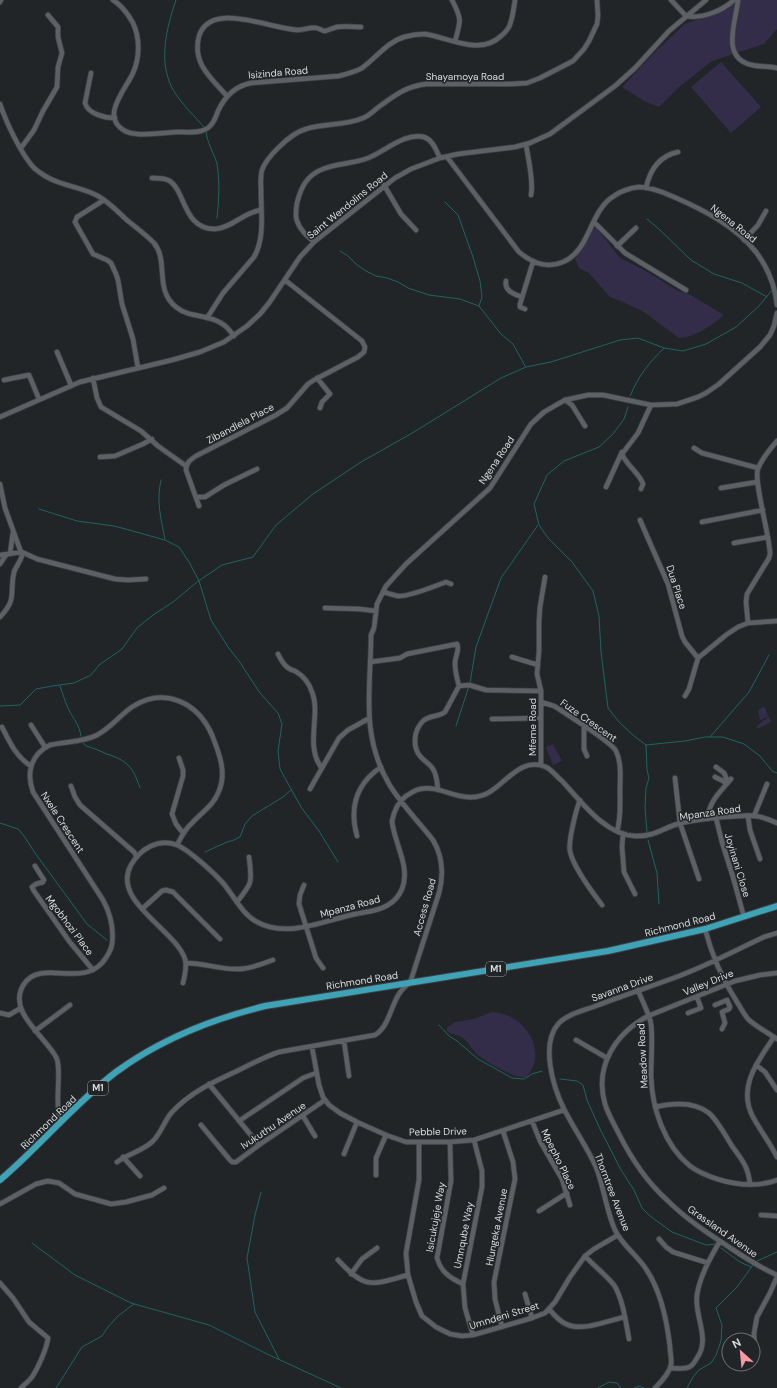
<svg xmlns="http://www.w3.org/2000/svg" width="777" height="1388" font-family="'DM Sans',sans-serif">
<style>
.green{fill:#332d4a}
.lines{fill:none;stroke-linecap:round;stroke-linejoin:round}
.stream{stroke:#1e655f;stroke-width:1}
.minor-casing{stroke:#3c3f42;stroke-width:6}
.highway-casing{stroke:#3c3f42;stroke-width:8}
.minor{stroke:#5d6165;stroke-width:4.5}
.highway{stroke:#3ea3b7;stroke-width:6}
.labels{text-anchor:middle;stroke-width:3;stroke-linejoin:round;paint-order:stroke}
.shield{fill:#212528;stroke:#a2a5a7;stroke-width:1}
.shield-label{font-size:9px;font-weight:bold;fill:#d9dcde}
.street-label{font-size:10px;fill:#d9dcde;stroke:#212528}
</style>
<rect width="100%" height="100%" fill="#212528"/>
<!-- green -->
<path class="green" d="M736 0H777V29L764 44 712 61 679 87 659 107 644 101 622 87 657 50 685 24 727 9Z
M721 62 761 107 731 133 691 87Z
M595 226 620 258 646 271 678 291 689 294 724 315C712 325 695 337 679 338L644 312 623 302 610 297 589 273 579 268 575 259Z
M764 706 771 722 757 729V726L768 717 760 720 758 711Z
M553 744 562 761 553 765 546 748V747Z
M492 1012C518 1013 543 1039 533 1067 531 1070 529 1075 526 1077 517 1080 487 1062 479 1056 473 1051 469 1043 463 1038 459 1034 452 1036 447 1031V1027L456 1022 474 1019Z"/>
<g class="lines">
<!-- stream -->
<path class="stream" d="M176 0C166 29 157 65 175 93 183 105 195 117 205 128
M206 131C207 143 214 153 217 164 220 182 219 200 217 218
M445 202 458 215 473 257 480 281 482 297 479 306
M647 219 660 230 691 260 714 274 742 283 767 297
M340 251 348 256 357 265 366 271 376 276 387 278 398 282 408 288 429 295 460 299 479 306 501 334 513 344 525 366
M630 396C639 375 648 364 664 348
M628 407 624 419 613 434 599 447 564 461 547 475 534 504 539 525 548 538 572 562 593 591 599 616 601 652 608 708 619 722 634 736 646 745 685 741 705 737H723L744 744 760 756 772 771 777 773
M161 480C156 501 161 519 165 539
M39 509 77 521 114 526 129 530 165 540 179 547 189 562 199 581 211 620 228 647 239 661 260 693 278 713 282 724 278 751 280 769 301 807 319 831 338 862
M470 683 476 647 501 578 538 525
M60 686C63 694 65 702 69 710 74 720 79 724 81 736
M0 706 20 705 36 689 52 686 74 683 91 675 99 665 122 649 137 628 153 615 173 602 197 582 222 565 253 557 276 525 313 494 361 462 414 432 501 378 526 367 551 362 620 340 638 338 664 348 683 351 706 344 736 327 759 306 772 290
M456 726 469 686
M710 737 749 692 769 655
M83 743 86 746C94 748 100 751 107 754 128 761 133 767 140 788
M646 745 647 770 649 778 646 788 645 808 647 832
M0 823 18 829 24 836 35 853 87 924 107 940
M648 840 657 873 659 904
M205 852 227 842 234 840 240 837 245 824 252 816 283 797 291 790
M439 1025 449 1036 457 1041 478 1059 512 1078 524 1079 532 1074 542 1071
M560 1079 577 1081 583 1085 587 1100 600 1129 621 1170 634 1190 642 1208 650 1216 672 1232 706 1245 715 1244
M261 1192 255 1215 247 1258 255 1312 279 1359
M32 1243 75 1275 131 1303 209 1325 267 1354 341 1388
M721 1248 740 1262 751 1267
M755 1262 777 1252
M56 1388 82 1347 102 1336 108 1327 118 1316 134 1304
M598 1388 609 1382 617 1383 621 1388
M634 1388 639 1386 644 1388
M687 1388 693 1377 699 1370 711 1363 716 1355 721 1341 722 1325 716 1308 737 1287 753 1265"/>
<defs>
<path id="minor" d="M113 0C121 5 128 14 133 23 140 38 140 57 133 73 126 89 99 117 125 131 129 133 133 134 137 134 150 135 164 133 177 132 184 132 194 133 201 131 204 130 207 129 209 127 214 123 216 117 218 111 225 96 235 86 251 83L339 76C347 74 355 72 362 68 376 58 387 42 404 37 411 35 418 34 425 34 450 38 480 56 501 36 506 32 510 27 511 21 513 15 514 7 515 0
M452 0C462 19 461 21 455 41
M671 0 686 16C702 19 722 11 734 0
M738 0C736 22 720 58 752 65 760 67 769 66 777 68
M0 2 1 0
M91 73 85 103C88 114 105 118 115 118
M227 96C210 77 192 63 199 36 211 0 270 29 298 30 304 30 310 27 316 28 319 28 322 31 325 31 329 30 333 28 337 27 345 26 353 27 361 27
M0 104C6 122 21 154 34 168 41 174 49 179 58 182 71 187 86 189 98 196 109 202 119 213 128 221 137 228 146 235 154 243 169 261 154 290 176 307 189 318 207 314 221 323 227 326 230 331 234 336
M526 144C528 159 534 181 531 195
M21 148 34 130 43 111 57 87 58 67 62 53 58 37V27L48 15
M447 157 519 252C532 263 547 269 563 262 591 250 589 211 614 196 621 191 630 188 639 187 651 187 663 192 674 197 704 210 735 226 756 252 768 268 775 286 777 305
M152 178C158 178 163 178 168 180 186 189 182 229 215 229 232 228 244 212 261 210
M384 185 401 214 416 230
M646 188C650 169 659 156 678 152
M104 200 77 217 75 222 93 254 107 260 111 263 116 274 118 280 122 304 133 339 138 368
M594 222 625 253 686 290
M744 240 758 225 766 211
M314 242C307 236 300 230 297 221 295 216 296 209 297 203 301 187 307 175 323 169 337 163 353 164 368 158 384 152 405 132 424 137 433 140 436 150 440 158
M617 246 636 228
M506 281C504 291 514 294 522 297
M525 309 520 307V304L533 262
M207 318 223 293 254 257C265 238 261 213 261 191 261 184 260 177 262 170 265 161 272 154 278 148 286 140 295 132 306 129 324 123 345 126 363 118 369 116 374 110 380 106 395 95 407 86 426 84H511L527 83 540 78 573 61 584 49 589 41 597 24 598 16 597 0
M57 352 71 385
M93 378 97 398 101 407 141 431 158 446 186 466
M317 378 330 394 322 402 320 408
M4 380 29 375 39 399
M565 400 572 405 585 426
M0 417 80 382 172 360 200 352 224 342 247 326 260 314 269 303 300 257 314 242 395 178 411 169 440 158 458 154 515 147 530 143 550 134 615 86 635 68 669 31 706 0
M694 448 702 453 758 468
M100 457 115 456 143 444 152 439
M0 484 5 508 22 555C21 561 16 566 14 572 9 593 18 598 0 617
M606 487 622 452
M721 488 757 482
M641 489 643 484C640 474 627 466 622 454L638 433 651 405
M197 497H205L224 485 257 469
M199 506 186 470C186 463 190 460 196 456L276 415 287 408 308 384 314 380 358 357 364 352 365 347 362 341 285 280
M640 520 668 584 682 636 685 642 698 658
M702 522 763 510
M734 543 768 537
M10 554 13 532
M0 555 22 552 37 559 115 579 128 580 146 579
M0 564 6 555
M383 592C387 593 393 595 398 596 409 597 435 586 446 582L451 584
M325 608 359 609 376 611
M748 623 746 602 747 594 769 558 770 554C770 536 753 480 758 469 762 458 770 449 777 441
M278 654C280 658 282 662 285 665 287 668 292 670 295 671 304 676 309 683 312 692 321 714 305 745 321 767
M512 657 538 665
M370 662 400 658 407 654 457 644C460 650 455 656 455 663 455 670 457 679 459 686
M685 696 689 689 698 658 726 635 738 627 748 623 777 621
M541 702 554 706 559 709C570 717 612 742 616 751 622 763 620 779 620 791 620 805 621 819 617 831
M492 719 541 718
M31 725 45 747
M2 727C9 741 16 757 31 766
M584 727V749L587 756
M179 758 183 770V776L172 814 176 824 183 833
M541 765V691L537 674 539 651V622L540 607 545 577
M716 767 724 773 728 782
M715 777 723 781 726 784
M675 778 680 823 699 879
M71 786 75 797 80 805 134 852 137 857
M310 789 339 738 348 730 368 719
M438 790C437 783 437 775 433 769 430 764 424 761 420 756 412 746 414 730 423 721 429 715 439 717 445 712L459 686 469 685 486 690 541 691
M580 800C576 810 568 842 570 851 573 867 592 892 602 905
M748 816 750 830 760 859
M754 816 767 784
M716 818 722 842 733 877 744 917
M708 819C708 802 721 791 731 779
M623 834 622 847 624 872 635 894
M357 836C349 807 356 784 381 767
M35 866 44 880 43 882 36 884 32 887 34 891 69 941 93 970
M304 885 300 895 299 904 316 958 323 968
M237 902C253 882 252 883 249 857
M142 909 162 891 166 890 173 892 220 939
M705 929C712 956 722 979 737 1002 741 1008 744 1015 749 1020 757 1027 768 1033 777 1039
M186 963C204 963 222 970 239 969 250 969 262 964 273 960
M777 973 760 975 735 981 648 1016C616 1033 594 1066 605 1104 608 1114 614 1124 619 1134 631 1158 647 1182 667 1200 687 1220 709 1234 732 1249 747 1259 761 1268 777 1275
M183 983C185 975 187 966 185 959 175 929 111 901 131 865 140 849 158 838 177 845 189 850 214 873 223 883 234 896 242 914 257 922 286 938 321 922 351 915 363 912 377 912 388 905 395 901 399 896 402 889 411 867 394 843 392 821 394 811 398 802 406 796 411 793 415 790 420 789 442 784 462 806 488 793 506 783 522 756 546 767 552 770 557 777 562 781 581 801 605 835 635 836 655 837 664 827 681 823 700 819 720 817 739 816 744 816 749 815 754 816 762 816 770 820 777 823
M638 990C642 1001 649 1013 651 1024 653 1038 651 1061 651 1076 652 1108 664 1145 690 1166 698 1172 708 1176 717 1179 736 1185 758 1187 777 1180
M715 1005 727 1000 730 1007 729 1009 722 1012 725 1023 722 1029
M0 1013 9 1015 21 1008
M688 1013 701 1008 697 997
M35 1031 70 1005
M774 1037C758 1061 737 1087 753 1117 760 1130 770 1143 777 1157
M576 1040 607 1058
M344 1041 349 1076
M312 1047 319 1085 323 1097 329 1105 340 1113 357 1122 386 1135 406 1142H450L474 1140 564 1110
M756 1065 765 1072 777 1090
M209 1084 259 1145
M655 1107C672 1103 694 1101 709 1113 718 1121 725 1135 732 1146 742 1160 748 1166 750 1184
M303 1116 315 1136
M239 1121 303 1078 316 1073
M532 1121 540 1141 562 1179 570 1205
M60 1124C59 1117 58 1110 58 1103 57 1092 61 1065 56 1057 45 1036 6 1011 24 984 41 959 80 987 102 963 107 957 111 951 112 944 114 929 110 913 103 900L33 792C26 773 31 754 50 745 65 741 82 743 97 735 111 728 120 715 132 707 165 686 198 703 212 735 219 753 227 772 219 791 214 805 202 812 192 823 185 829 181 837 177 845
M201 1125 230 1160 232 1162H236L259 1145 325 1100
M450 1142 451 1181 437 1258C441 1272 450 1278 463 1284
M419 1143V1180L406 1253 408 1275 416 1302 422 1316 436 1327 450 1334 462 1336 473 1335 532 1318 545 1313 555 1302 570 1277 585 1256 594 1249 618 1235
M344 1154 357 1122
M123 1157 140 1176
M117 1162C128 1154 142 1151 152 1142 161 1134 164 1121 172 1112 191 1092 213 1082 237 1071 251 1064 264 1057 279 1052L375 1035C393 1024 390 995 410 983L439 893C444 874 443 857 433 840 418 821 401 804 389 784 360 734 371 689 371 635L374 628 377 604 386 586 406 564 490 488 531 424 544 412 565 400 588 395H603L651 405 677 404 698 397 706 393 719 384 760 347 770 335 774 326 777 313
M376 1175V1158L386 1135
M0 1204 36 1184 48 1181 59 1183 75 1194 111 1204 126 1202 152 1195 164 1188
M539 1211 567 1193
M761 1215 777 1216
M659 1239 666 1247 673 1252 708 1263
M585 1256C594 1266 606 1275 614 1285 623 1299 626 1323 629 1339
M338 1260C366 1290 371 1285 408 1275
M351 1274 362 1259 377 1248
M0 1283 13 1298 29 1322 48 1338C47 1348 38 1368 32 1377 29 1381 25 1384 21 1388
M525 1294 532 1318
M549 1309C554 1315 559 1321 566 1324 581 1332 608 1321 624 1317
M502 1327 495 1299 494 1282 515 1179 513 1162 503 1131
M473 1335 465 1308 463 1284 482 1187V1171L474 1140
M755 1353 754 1333 757 1317 770 1293 777 1277
M670 1368C675 1368 681 1369 686 1368 692 1367 694 1363 697 1358 711 1338 694 1317 697 1295 700 1276 710 1258 720 1241
M655 1388C661 1382 669 1374 671 1365 672 1359 670 1353 670 1347 667 1321 661 1291 646 1269 637 1255 622 1245 615 1230 606 1210 604 1187 596 1167 587 1147 574 1129 564 1109 553 1087 540 1043 559 1023 568 1014 582 1011 593 1007 621 996 650 987 679 976 708 965 736 950 764 937L777 933"/>
<path id="highway" d="M0 1180C40 1146 74 1104 116 1072 161 1039 212 1019 265 1006L608 951 705 929 777 906"/>
</defs>
<!-- minor casing -->
<use href="#minor" class="minor-casing"/>
<!-- highway casing -->
<use href="#highway" class="highway-casing"/>
<!-- minor -->
<use href="#minor" class="minor"/>
<!-- highway -->
<use href="#highway" class="highway"/>
</g>
<g class="labels">
<!-- shield labels -->
<g class="shield">
<rect x="486" y="962" width="20" height="14" rx="3"/>
<rect x="88" y="1081" width="20" height="14" rx="3"/>
</g>
<g class="shield-label">
<text x="496" y="972">M1</text>
<text x="98" y="1091">M1</text>
</g>
<!-- street labels -->
<g class="street-label">
<text transform="translate(278 72) rotate(-5)" y="4">Isizinda Road</text>
<text x="465" y="80">Shayamoya Road</text>
<text transform="translate(347 205) rotate(-39)" y="4">Saint Wendolins Road</text>
<text transform="translate(734 223) rotate(38)" y="4">Ngena Road</text>
<text transform="translate(240 423) rotate(-28)" y="4">Zibandlela Place</text>
<text transform="translate(496 460) rotate(-56)" y="4">Ngena Road</text>
<text transform="translate(677 587) rotate(72)" y="4">Dua Place</text>
<text transform="translate(589 720) rotate(35)" y="4">Fuze Crescent</text>
<text transform="translate(532 727) rotate(-90)" y="4">Mfeme Road</text>
<text transform="translate(710 812) rotate(-8)" y="4">Mpanza Road</text>
<text transform="translate(63 822) rotate(57)" y="4">Nxele Crescent</text>
<text transform="translate(738 865) rotate(73)" y="4">Joyinani Close</text>
<text transform="translate(350 906) rotate(-15)" y="4">Mpanza Road</text>
<text transform="translate(424 907) rotate(-74)" y="4">Access Road</text>
<text transform="translate(680 924) rotate(-14)" y="4">Richmond Road</text>
<text transform="translate(70 925) rotate(53)" y="4">Mgobhozi Place</text>
<text transform="translate(362 980) rotate(-9)" y="4">Richmond Road</text>
<text transform="translate(708 982) rotate(-22)" y="4">Valley Drive</text>
<text transform="translate(622 987) rotate(-20)" y="4">Savanna Drive</text>
<text transform="translate(642 1056) rotate(-93)" y="4">Meadow Road</text>
<text transform="translate(48 1122) rotate(-44)" y="4">Richmond Road</text>
<text transform="translate(273 1125) rotate(-34)" y="4">Ivukuthu Avenue</text>
<text transform="translate(438 1131) rotate(-1)" y="4">Pebble Drive</text>
<text transform="translate(559 1159) rotate(64)" y="4">Mpepho Place</text>
<text transform="translate(613 1192) rotate(69)" y="4">Thorntree Avenue</text>
<text transform="translate(435 1217) rotate(-80)" y="4">Isicukujeje Way</text>
<text transform="translate(496 1227) rotate(-79)" y="4">Hlungeka Avenue</text>
<text transform="translate(723 1231) rotate(35)" y="4">Grassland Avenue</text>
<text transform="translate(463 1235) rotate(-79)" y="4">Umnqube Way</text>
<text transform="translate(504 1315) rotate(-17)" y="4">Umndeni Street</text>
</g>
</g>
<!-- north arrow -->
<g transform="translate(741 1352) rotate(333)"><circle r="19" fill="#212528" stroke="#6b6e71"/>
<path d="M0-3L7 15L0 10L-7 15Z" fill="#f49aa5"/>
<text y="-6" font-size="11" font-weight="bold" text-anchor="middle" fill="#d9dcde">N</text>
</g>
</svg>
